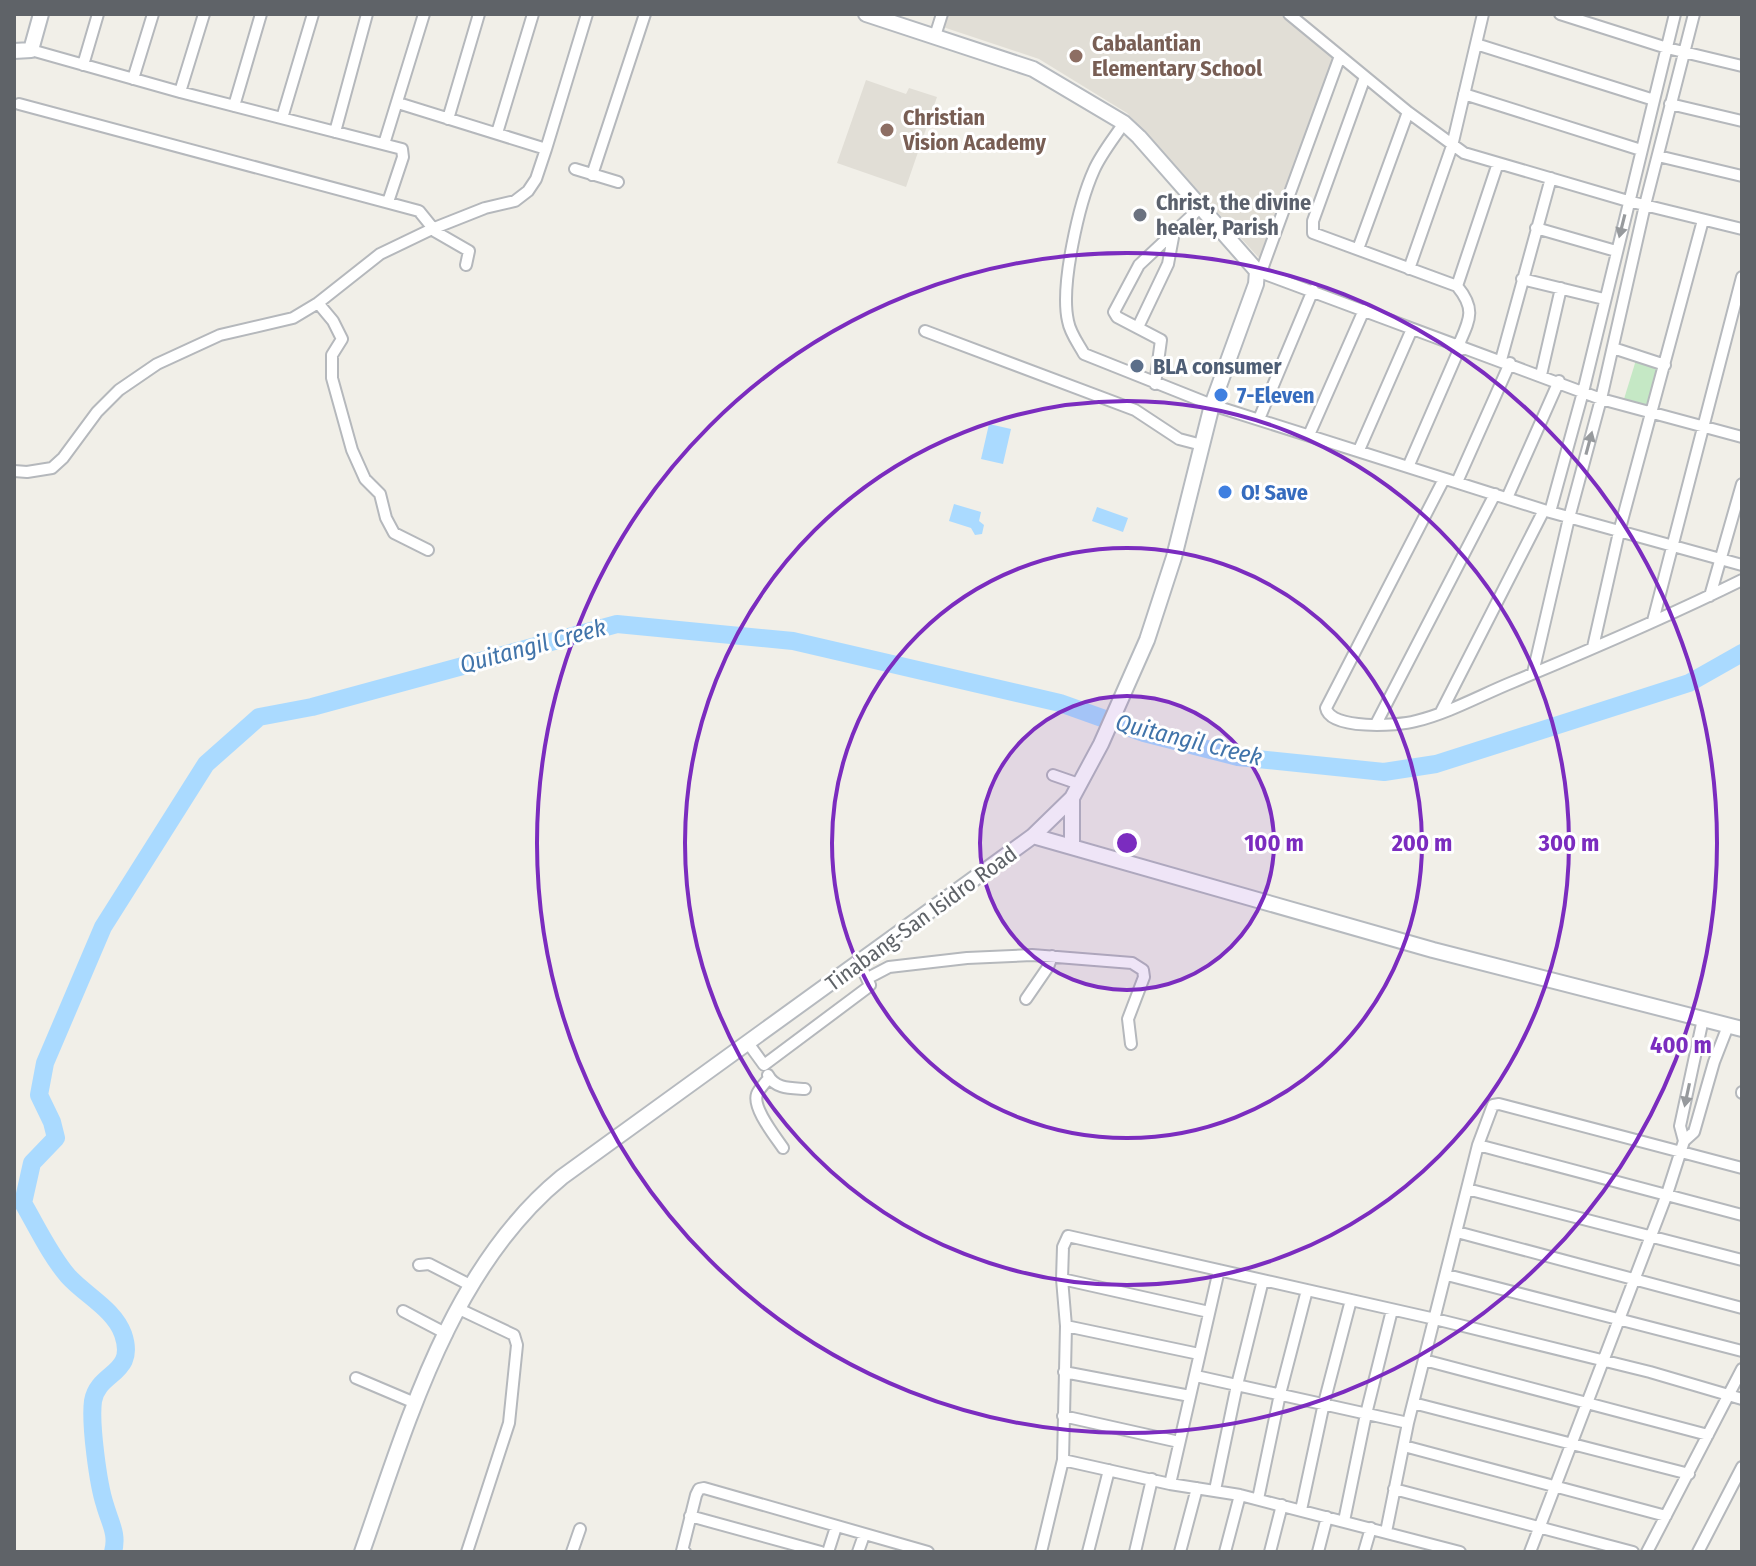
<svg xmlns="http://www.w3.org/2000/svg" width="1756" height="1566" font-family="'Fira Sans Condensed',sans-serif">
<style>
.education{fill:#e1ded6}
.green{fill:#c5e8c5}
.water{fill:#aadaff}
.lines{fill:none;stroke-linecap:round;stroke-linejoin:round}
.river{stroke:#aadaff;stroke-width:18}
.street-casing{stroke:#b5b8bc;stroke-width:14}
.secondary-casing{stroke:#b6babf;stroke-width:18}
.street{stroke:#fff;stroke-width:10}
.secondary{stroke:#fff;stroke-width:14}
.oneway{fill:#979a9d}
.ring{fill:none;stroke:#7b2cbf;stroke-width:4}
.education-dot{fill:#8d6e63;stroke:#fff;stroke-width:3}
.worship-dot{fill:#6b7280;stroke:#fff;stroke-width:3}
.service-dot{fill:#5c6f8a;stroke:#fff;stroke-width:3}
.shop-dot{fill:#3f7fe0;stroke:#fff;stroke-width:3}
.labels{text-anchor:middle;stroke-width:6;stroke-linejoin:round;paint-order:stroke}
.education-label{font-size:22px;font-weight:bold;fill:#785e54;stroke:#fff;text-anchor:start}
.worship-label{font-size:22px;font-weight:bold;fill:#5b616d;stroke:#fff;text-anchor:start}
.service-label{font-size:22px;font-weight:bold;fill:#4e5e75;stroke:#fff;text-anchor:start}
.shop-label{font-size:22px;font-weight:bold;fill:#366cbe;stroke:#fff;text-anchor:start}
.street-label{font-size:22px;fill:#5f6368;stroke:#fff}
.water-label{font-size:24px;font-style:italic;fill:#4174aa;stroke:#fff}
.centre{fill:#7b2cbf;stroke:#fff;stroke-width:4}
.ring-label{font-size:24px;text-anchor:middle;font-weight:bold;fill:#7b2cbf;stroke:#fff;stroke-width:6;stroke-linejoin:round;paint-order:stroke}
</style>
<rect width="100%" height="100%" fill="#f1efe8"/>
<!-- education -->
<path class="education" d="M944 14H1279L1336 58 1260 259 1127 113 1039 59 940 26Z
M866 80 906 94 909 88 937 97 906 187 837 163Z"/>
<!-- green -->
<path class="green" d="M1636 360 1659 367 1647 406 1624 399Z"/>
<!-- water -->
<path class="water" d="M989 424 1011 429 1003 464 981 459Z
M954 504 981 512 979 521 984 525 982 534 975 535 971 528 949 521Z
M1097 507 1128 518 1123 532 1092 521Z"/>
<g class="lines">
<!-- river -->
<path class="river" d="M113 1552C118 1534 110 1523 105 1505 98 1484 90 1423 93 1401 98 1371 137 1375 123 1334 114 1309 85 1295 68 1276 50 1255 37 1227 23 1203L32 1163 56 1138 52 1122 39 1095 45 1063 103 927 206 764 259 717 312 707 617 624 793 641 1060 703 1144 733 1238 757 1384 772 1436 764 1689 683 1742 653"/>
<defs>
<path id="street" d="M1289 14 1408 112 1464 153 1628 201 1742 229
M1560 14 1667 48 1742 66
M935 36 942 14
M1476 44 1654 100
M31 50 180 92 402 149 403 157 388 202
M83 65 98 14
M1365 77 1313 221V233L1457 286 1498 163
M133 79 153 14
M180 92 204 14
M1464 94 1641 150
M398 103 546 149
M19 104 419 211 436 232 469 251 466 265
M1670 104 1742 121
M234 106 261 14
M282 118 313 14
M448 119 479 14
M1124 123C1114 138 1101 154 1094 170 1079 203 1060 286 1068 321 1070 333 1078 343 1084 354L1212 405 1550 512 1742 565
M335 132 367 14
M497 133 533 14
M384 144 424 14
M1658 156 1742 176
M575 169 618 182
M592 175 645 14
M1536 228 1616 251
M1358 249 1408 112
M1409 269 1452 146 1483 14
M1257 271 1601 399 1742 437
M1261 272 1340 56
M1522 279 1604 299
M1457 286C1476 309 1470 319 1459 344
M318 303 333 321 342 339 332 355V378L352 450 365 479 380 494 386 518 394 533 428 550
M1138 327 1168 264 1174 232
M925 331 1135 410 1179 439 1202 445
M1613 348 1665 365
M1501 360 1551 178
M1541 375 1561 288
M1155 384 1161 340 1117 317 1114 312 1139 265 1201 207
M1259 419 1313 290
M1309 435 1364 310
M1359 450 1412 329
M1408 467 1461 345
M14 471 27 472 52 468 63 458 97 412 119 390 157 364 220 335 293 318 318 303 380 254 432 229 485 208 515 201 528 191 536 179 546 149 587 14
M1444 479 1326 708C1330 730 1398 726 1416 721 1449 713 1481 695 1513 682 1590 650 1667 617 1742 580
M1457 482 1510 363
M1507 498 1559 381
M1550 512 1583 392 1675 14
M1710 596 1742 484
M1653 621 1742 277
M1593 647 1619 532 1703 220
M1533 673 1569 518 1601 399 1645 205 1694 14
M1441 712 1544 510
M1376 724 1495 494
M1053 775 1079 784
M868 978 889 967 967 958 1032 955 1132 963 1143 970 1144 977 1128 1019 1131 1044
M1026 999 1048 967 1052 956
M1703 1019 1680 1126 1684 1141 1694 1132 1714 1062 1728 1026
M748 1043 764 1065 867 988 870 985 859 962
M768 1075C775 1089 791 1088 805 1089
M769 1078C766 1082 759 1089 757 1094 752 1108 775 1136 783 1148
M1742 1093V1092
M1478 1145 1742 1215
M1467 1189 1742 1260
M1457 1232 1742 1308
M419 1265 429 1264 472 1286
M1447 1275 1742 1351
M1062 1279 1209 1312
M457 1308 514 1335 517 1345 509 1423 467 1552
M403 1311 447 1334
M1066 1326 1199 1354
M1424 1360 1708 1435
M1064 1372 1190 1396
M1196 1376 1408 1423
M356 1378 415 1403
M1413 1403 1689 1474
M1063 1416 1179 1442
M1404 1446 1666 1516
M1063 1460 1170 1484 1240 1495 1460 1552
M1170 1484 1219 1270
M1394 1489 1633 1552
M1215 1490 1237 1385 1263 1280
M1258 1499 1280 1394 1307 1290
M1301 1510 1324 1403 1351 1300
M690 1516 821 1552
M1344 1521 1366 1414 1392 1310
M1386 1532 1408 1423 1478 1145 1493 1105 1499 1104 1742 1168
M572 1552 580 1529
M685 1552 682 1551 696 1495 699 1489 704 1488 928 1552
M828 1552 836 1527
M858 1552 864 1535
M1041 1552 1063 1460 1066 1326 1062 1279 1063 1247 1068 1236 1435 1319 1650 1372 1742 1399
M1088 1552 1109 1470
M1135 1552 1152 1479
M1180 1552 1197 1488
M1225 1552 1240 1495
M1270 1552 1282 1505
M1318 1552 1327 1517
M1364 1552 1371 1528
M1530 1552 1667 1194 1684 1141
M1647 1552 1742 1369
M1698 1552 1742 1467"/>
<path id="secondary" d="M866 14 1033 69 1124 123 1139 137 1257 271 1256 284 1212 405 1174 557 1147 640 1101 744 1072 798 1033 836
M14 51 31 50 41 14
M1072 846V798
M362 1552C408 1421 451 1268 562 1177L1033 836 1433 950 1742 1029"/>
</defs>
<!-- street casing -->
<use href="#street" class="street-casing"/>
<!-- secondary casing -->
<use href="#secondary" class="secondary-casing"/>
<!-- street -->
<use href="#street" class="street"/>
<!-- secondary -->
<use href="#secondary" class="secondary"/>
</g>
<!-- one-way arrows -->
<defs><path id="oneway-solid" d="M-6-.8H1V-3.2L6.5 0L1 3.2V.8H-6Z" transform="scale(2)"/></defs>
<g class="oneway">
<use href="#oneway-solid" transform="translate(1622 226) rotate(104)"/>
<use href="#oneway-solid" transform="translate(1589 443) rotate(-75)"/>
<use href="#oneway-solid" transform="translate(1687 1095) rotate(102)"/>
</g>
<!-- distance rings -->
<circle cx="1127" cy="843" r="147" fill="#7b2cbf" fill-opacity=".12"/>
<g class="ring">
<circle cx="1127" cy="843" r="147"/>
<circle cx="1127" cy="843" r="295"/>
<circle cx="1127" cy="843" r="442"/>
<circle cx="1127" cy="843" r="590"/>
</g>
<!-- markers -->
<g class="education-dot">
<circle cx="1076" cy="56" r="8"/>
<circle cx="887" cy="130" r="8"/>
</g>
<circle class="worship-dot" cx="1140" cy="215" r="8"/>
<circle class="service-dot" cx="1137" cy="366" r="8"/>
<g class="shop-dot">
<circle cx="1221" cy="395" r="8"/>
<circle cx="1225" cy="492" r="8"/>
</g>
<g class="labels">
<!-- education labels -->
<g class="education-label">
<text x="1092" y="51">Cabalantian<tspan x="1092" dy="25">Elementary School</tspan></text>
<text x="903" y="125">Christian<tspan x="903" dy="25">Vision Academy</tspan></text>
</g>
<!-- worship labels -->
<g class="worship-label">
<text x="1156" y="210">Christ, the divine<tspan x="1156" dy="25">healer, Parish</tspan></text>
</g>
<!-- service labels -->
<g class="service-label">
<text x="1153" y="374">BLA consumer</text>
</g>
<!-- shop labels -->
<g class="shop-label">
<text x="1237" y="403">7-Eleven</text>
<text x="1241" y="500">O! Save</text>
</g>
<!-- street labels -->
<g class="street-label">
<text transform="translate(921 918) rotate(-36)" y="8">Tinabang-San Isidro Road</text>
</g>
<!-- water labels -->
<g class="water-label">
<text transform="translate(533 646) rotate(-15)" y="8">Quitangil Creek</text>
<text transform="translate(1189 740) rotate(14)" y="8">Quitangil Creek</text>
</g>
</g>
<circle cx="1127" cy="843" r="12" class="centre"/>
<g class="ring-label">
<text x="1274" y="851">100 m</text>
<text x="1422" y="851">200 m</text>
<text x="1569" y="851">300 m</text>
<text x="1681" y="1053">400 m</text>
</g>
<!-- border -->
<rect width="1756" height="1566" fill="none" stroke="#5f6368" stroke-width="32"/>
</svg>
